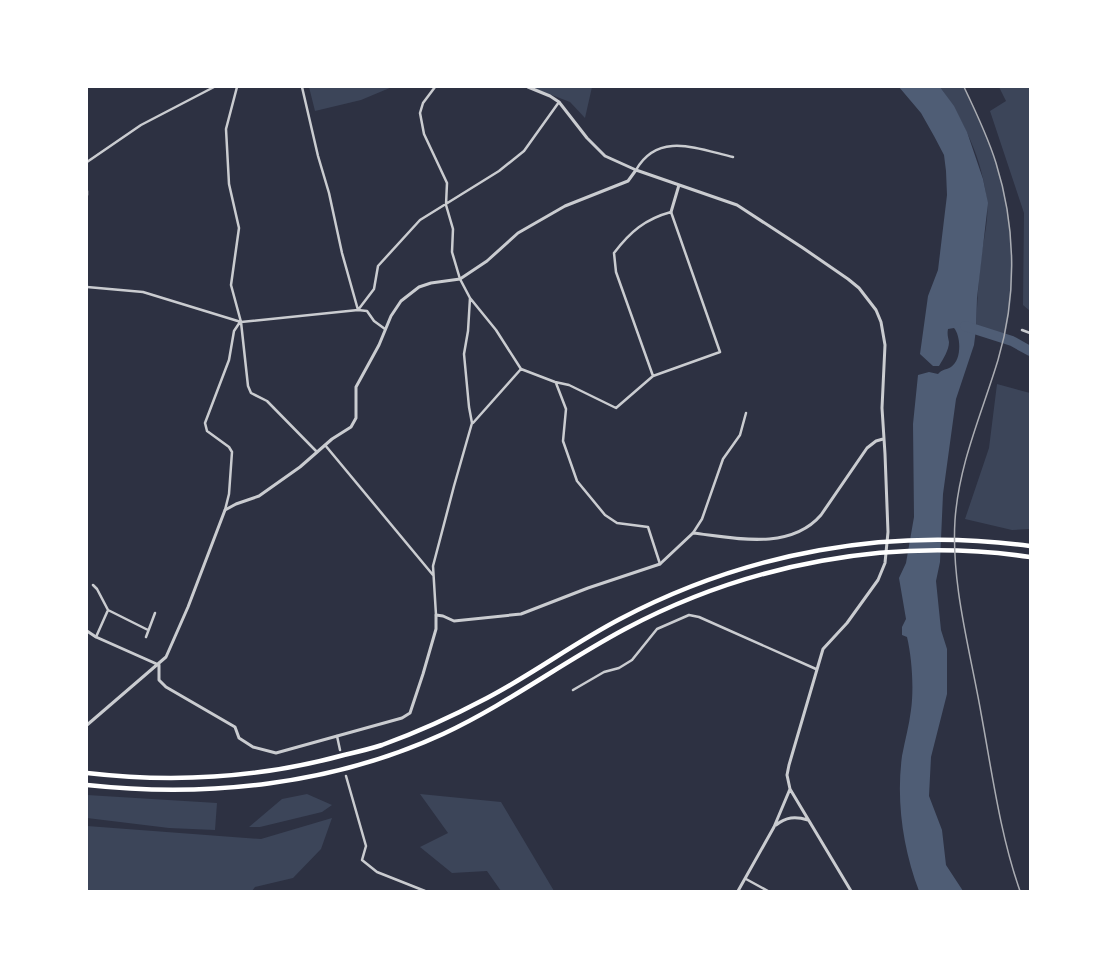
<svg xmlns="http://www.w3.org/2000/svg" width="1117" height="978" font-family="Lato,sans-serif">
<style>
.green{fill:#3c4559}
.water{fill:#4f5d75}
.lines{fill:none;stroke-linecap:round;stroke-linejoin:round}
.river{stroke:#4f5d75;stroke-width:10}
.minor{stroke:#caccd0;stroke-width:2.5}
.tertiary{stroke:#caccd0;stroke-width:3}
.motorway{stroke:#fff;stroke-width:4.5}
.rail{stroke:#abadb3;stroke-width:1.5}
</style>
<rect width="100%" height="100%" fill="#2d3142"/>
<!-- green -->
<path class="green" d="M309 87H392L361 100 315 111Z
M531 87H592L585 118 570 102Z
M940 87H964C975 112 988 137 996 163 1014 219 1018 283 1004 341L976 329C977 306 978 283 981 259 983 241 989 220 987 202 983 161 964 120 940 87Z
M999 87H1030V311L1023 305 1024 213 990 111 1006 101Z
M997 384 1030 393V529L1012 530 965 519 989 448Z
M307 794 332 805 322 812 260 827H249L282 799Z
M420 794 501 802 554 891H501L487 871 452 873 420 847 448 833Z
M87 795 217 803 215 830 169 828 87 818Z
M332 818 321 849 293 878 255 887 252 891H87V826L261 839Z"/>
<!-- water -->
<path class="water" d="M899 87H940L954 106 967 132 983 179 988 203 977 298 976 329 974 345 956 399 943 494 940 562 936 581 941 630 947 649V694L931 757 929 796 942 830 946 865 963 891H919C903 849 896 801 902 756 905 740 909 726 911 710 914 689 912 658 907 637L902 635V627L906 619 899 578 906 563 914 517 913 424 918 375 929 372 938 374C942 369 946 370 951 367 962 360 961 336 954 328L948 329C947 334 948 337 949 342 949 350 943 359 939 366H933L920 354 928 296 938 270 947 195 946 171 944 155 934 136 921 113Z"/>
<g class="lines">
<!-- river -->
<path class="river" d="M965 326 1012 341 1030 351"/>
<!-- minor -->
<path class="minor" d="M237 87 226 129 229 184 239 228 231 285 241 322 248 386 251 393 267 401 317 452
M302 87 318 156 329 193 342 253 358 310 367 311 374 321 385 329
M435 87 423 103 420 113 424 134 447 183 446 205 453 229 452 252 460 279 470 298 468 331 464 354 469 407 472 423 454 486 433 566 436 615
M87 162 141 125 214 87
M636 170C658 131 698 149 733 157
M87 191V195
M87 287 143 292 241 322 358 310 374 289 378 266 420 220 499 171 524 151 559 102
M470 298 496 330 521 369 473 423
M1022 330 1030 333
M521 369 555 382 569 385 616 408 653 376 720 352 671 212C645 219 630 232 614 253L616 272 653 376
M556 383 566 409 563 441 577 481 605 515 617 523 648 527 660 564
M325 445 433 575
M225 510 229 494 232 452 229 447 207 431 205 423 229 360 234 331 240 322
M693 533 702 519 723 459 740 435 746 413
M93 585 97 589 108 610 148 630
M96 637 108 610
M146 637 155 613
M573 690 604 672 619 668 632 660 657 629 689 615 699 617 816 669
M337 736 340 750
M346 776 366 846 362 860 377 872 425 891
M746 879 768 891"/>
<!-- tertiary -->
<path class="tertiary" d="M528 87 550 96 559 102 587 138 605 156 636 170 737 205 803 248 848 279 859 288 876 310 881 322 885 345 882 408 885 454 888 532 885 563 878 580 847 623 823 649 789 765 787 775 790 789 851 891
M671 212 679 185
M87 631 96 637 159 665
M159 665V680L166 687 235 727 239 738 253 747 276 753 402 718 410 713 423 674 436 629V615L443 616 454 621 521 614 588 588 660 564 693 533C735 538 790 551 821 515L867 448 876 441 883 439
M87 725 166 657 188 607 225 510 236 504 259 496 300 467 332 439 351 427 356 418V387L379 345 391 316 401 301 419 287 431 283 460 279 487 261 518 233 565 206 628 181 636 170
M776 825C786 817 795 816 808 820
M738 891 774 827 790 789"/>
<!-- motorway -->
<path class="motorway" d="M87 773C173 783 260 778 344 755 357 752 370 749 382 745 418 732 453 716 487 698 533 674 574 643 620 619 747 552 888 527 1030 546
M87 785C207 798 332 785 443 734 507 704 563 662 625 629 749 563 891 537 1030 557"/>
<!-- rail -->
<path class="rail" d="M964 87C976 112 988 137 996 163 1016 227 1017 296 998 360 982 413 959 463 955 520 951 584 970 650 981 713 992 772 1000 834 1020 891"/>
</g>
<!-- border -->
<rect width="1117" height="978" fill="none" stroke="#ffffff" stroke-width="176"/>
</svg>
